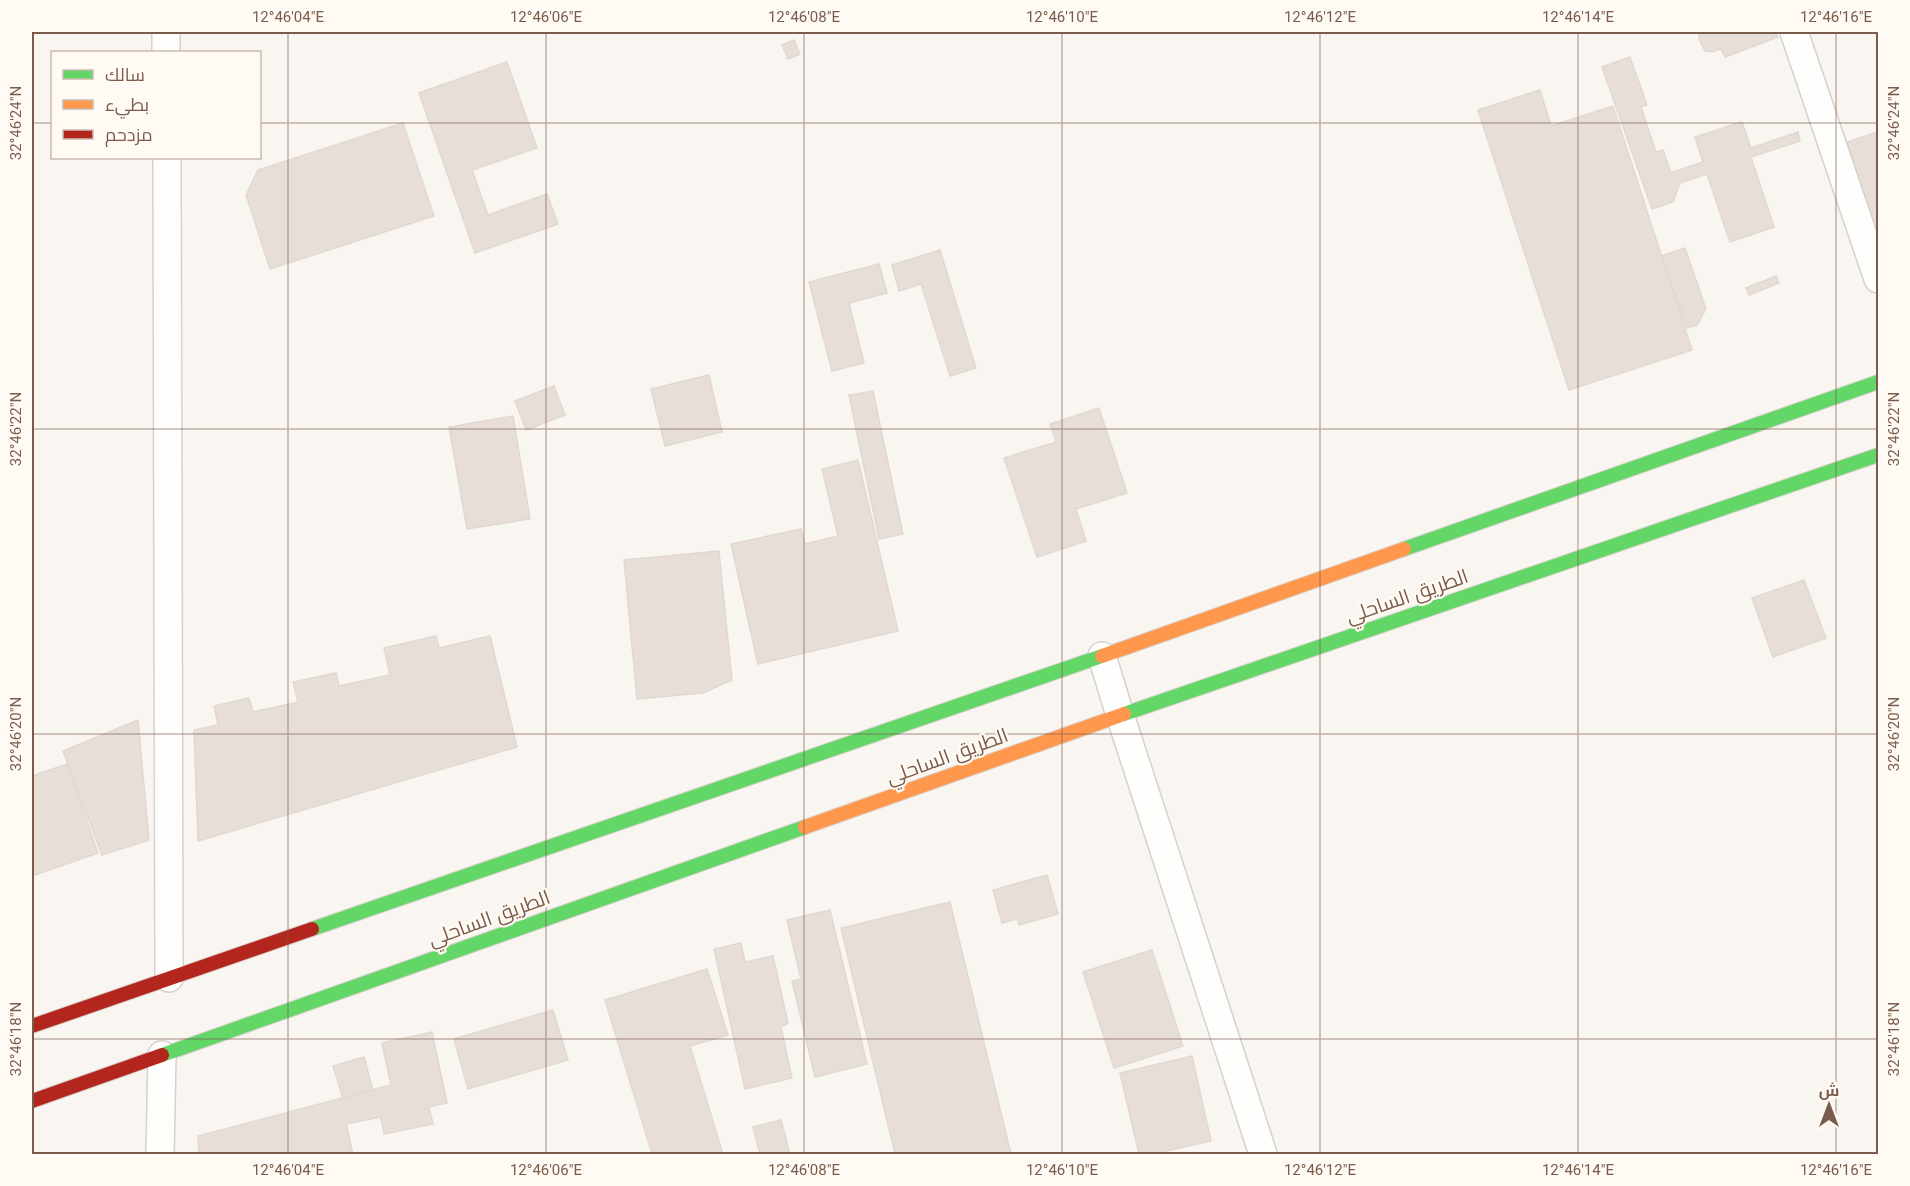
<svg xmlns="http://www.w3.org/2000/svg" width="1910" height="1186" font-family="Roboto,Cairo,sans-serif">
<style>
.building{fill:#e6ded7;stroke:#e2d8d2;stroke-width:1.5}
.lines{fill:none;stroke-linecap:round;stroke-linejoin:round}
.street-casing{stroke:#d7d1cb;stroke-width:30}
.fast-casing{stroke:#dad1cc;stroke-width:16}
.slow-casing{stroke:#dad1cc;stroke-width:16}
.jam-casing{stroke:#dad1cc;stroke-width:16}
.street{stroke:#fefefd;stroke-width:27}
.fast{stroke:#63d668;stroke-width:14}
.slow{stroke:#ff974d;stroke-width:14}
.jam{stroke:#b3261e;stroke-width:14}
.ticks{fill:none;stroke:#7a5c4d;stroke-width:1.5;stroke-opacity:0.45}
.labels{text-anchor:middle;stroke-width:4.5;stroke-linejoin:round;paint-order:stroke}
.street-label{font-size:20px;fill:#7a5c4d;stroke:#fffaf3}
.neatline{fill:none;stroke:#7a5c4d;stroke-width:2}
.ticks-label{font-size:15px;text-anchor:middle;fill:#7a5c4d}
</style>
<rect width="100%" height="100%" fill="#f9f5f0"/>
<!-- building -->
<path class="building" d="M1699 32H1775L1778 37 1725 57 1721 49 1712 52 1705 51 1699 39Z
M794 40 800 54 788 59 782 45Z
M1630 57 1647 105 1641 107 1656 152 1663 150 1671 173 1703 162 1695 137 1742 122 1751 148 1798 132 1800 141 1751 157 1774 227 1730 242 1707 174 1680 183 1673 202 1652 209 1602 67Z
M507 62 537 148 472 170 488 215 547 194 558 224 475 253 419 93Z
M1540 90 1551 126 1613 106 1692 350 1569 390 1478 110Z
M403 123 434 216 270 269 246 195 258 170Z
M1878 132V241L1847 142Z
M1685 248 1706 309 1697 325 1687 328 1662 256Z
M940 250 976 368 950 376 921 284 899 291 892 265Z
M879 264 887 293 849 303 864 363 832 371 809 282Z
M1776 276 1779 283 1749 295 1746 288Z
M709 375 722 432 665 446 651 389Z
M554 386 565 415 526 430 515 401Z
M873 391 903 534 879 539 849 395Z
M1099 408 1127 493 1076 509 1086 541 1037 557 1004 458 1056 442 1050 424Z
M513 416 530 519 467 529 449 427Z
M858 460 898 631 758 664 731 544 801 529 805 544 838 536 822 469Z
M719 551 732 680 703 693 637 699 624 560Z
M1804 580 1826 638 1773 657 1752 598Z
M436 636 439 648 490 636 517 747 198 841 194 730 218 725 214 706 249 698 253 712 298 702 293 682 336 673 339 686 390 675 384 648Z
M138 720 149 840 102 855 63 751Z
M67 764 98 853 32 876V776Z
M1047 875 1058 914 1019 925 1017 919 1002 923 993 890Z
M950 902 1011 1154H895L841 928Z
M830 910 867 1064 815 1077 792 981 801 979 787 920Z
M741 943 745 962 773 956 788 1023 781 1027 792 1078 745 1089 714 949Z
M1152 950 1183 1046 1114 1068 1083 972Z
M707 969 728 1035 690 1046 723 1154H652L605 1000Z
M553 1010 568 1060 468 1089 454 1039Z
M432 1032 447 1103 429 1107 433 1124 384 1134 381 1117 346 1124 353 1154H199L198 1136 391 1085 382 1043Z
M1192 1056 1211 1141 1152 1154H1139L1120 1073Z
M364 1057 373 1090 343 1098 333 1066Z
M781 1120 790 1154H760L753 1127Z"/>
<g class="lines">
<defs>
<path id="street" d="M166 32V52
M1794 32 1878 279
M167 158 169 978
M1102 656 1120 715 1263 1154
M160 1154 162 1055"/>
<path id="fast" d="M1404 549 1878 382
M1124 714 1878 455
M312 929 1102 656
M162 1055 805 827"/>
<path id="slow" d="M1102 656 1404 549
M805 827 1124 714"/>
<path id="jam" d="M32 1026 312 929
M32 1101 162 1055"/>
</defs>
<!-- street casing -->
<use href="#street" class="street-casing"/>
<!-- fast casing -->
<use href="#fast" class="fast-casing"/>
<!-- slow casing -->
<use href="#slow" class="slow-casing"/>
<!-- jam casing -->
<use href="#jam" class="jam-casing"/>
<!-- street -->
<use href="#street" class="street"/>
<!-- fast -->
<use href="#fast" class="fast"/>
<!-- slow -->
<use href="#slow" class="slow"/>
<!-- jam -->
<use href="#jam" class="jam"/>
</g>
<!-- ticks -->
<path class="ticks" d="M288 32V1154M546 32V1154M804 32V1154M1062 32V1154M1320 32V1154M1578 32V1154M1836 32V1154M32 123H52M260 123H1878M32 429H1878M32 734H1878M32 1039H1878"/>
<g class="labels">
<!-- street labels -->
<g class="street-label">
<text transform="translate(1407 596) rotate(-19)" y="7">الطريق الساحلي</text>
<text transform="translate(947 756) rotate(-20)" y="7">الطريق الساحلي</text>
<text transform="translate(489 918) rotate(-20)" y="7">الطريق الساحلي</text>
</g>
</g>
<!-- border -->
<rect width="1910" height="1186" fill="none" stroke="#fffaf3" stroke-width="66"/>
<!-- legend -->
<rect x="51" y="51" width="210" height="108" fill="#fffaf3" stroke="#cabbb1" stroke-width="1.5"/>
<rect x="63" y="70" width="30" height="9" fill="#63d668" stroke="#cabbb1" stroke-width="1.5"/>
<text x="105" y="81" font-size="18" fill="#7a5c4d">سالك</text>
<rect x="63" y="100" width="30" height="9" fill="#ff974d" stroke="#cabbb1" stroke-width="1.5"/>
<text x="105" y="111" font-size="18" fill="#7a5c4d">بطيء</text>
<rect x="63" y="130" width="30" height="9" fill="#b3261e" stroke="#cabbb1" stroke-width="1.5"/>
<text x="105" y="141" font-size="18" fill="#7a5c4d">مزدحم</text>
<!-- north arrow -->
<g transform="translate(1829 1105)" stroke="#fffaf3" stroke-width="4.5" paint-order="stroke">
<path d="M0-4.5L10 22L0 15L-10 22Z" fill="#7a5c4d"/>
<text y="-9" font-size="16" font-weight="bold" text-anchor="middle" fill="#7a5c4d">ش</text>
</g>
<rect x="33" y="33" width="1844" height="1120" class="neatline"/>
<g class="ticks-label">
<text x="288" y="22">12°46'04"E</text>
<text x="546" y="22">12°46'06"E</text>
<text x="804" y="22">12°46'08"E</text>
<text x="1062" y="22">12°46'10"E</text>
<text x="1320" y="22">12°46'12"E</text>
<text x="1578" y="22">12°46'14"E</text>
<text x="1836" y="22">12°46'16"E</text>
<text transform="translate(16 123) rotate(-90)" y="5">32°46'24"N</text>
<text transform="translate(1894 123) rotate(-90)" y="5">32°46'24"N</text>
<text transform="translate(16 429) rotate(-90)" y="5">32°46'22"N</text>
<text transform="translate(1894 429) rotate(-90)" y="5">32°46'22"N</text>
<text transform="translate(16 734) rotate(-90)" y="5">32°46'20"N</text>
<text transform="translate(1894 734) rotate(-90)" y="5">32°46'20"N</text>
<text transform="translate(16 1039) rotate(-90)" y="5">32°46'18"N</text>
<text transform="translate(1894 1039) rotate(-90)" y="5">32°46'18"N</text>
<text x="288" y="1175">12°46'04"E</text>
<text x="546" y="1175">12°46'06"E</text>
<text x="804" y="1175">12°46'08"E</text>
<text x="1062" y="1175">12°46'10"E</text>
<text x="1320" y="1175">12°46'12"E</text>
<text x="1578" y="1175">12°46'14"E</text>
<text x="1836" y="1175">12°46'16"E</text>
</g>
</svg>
